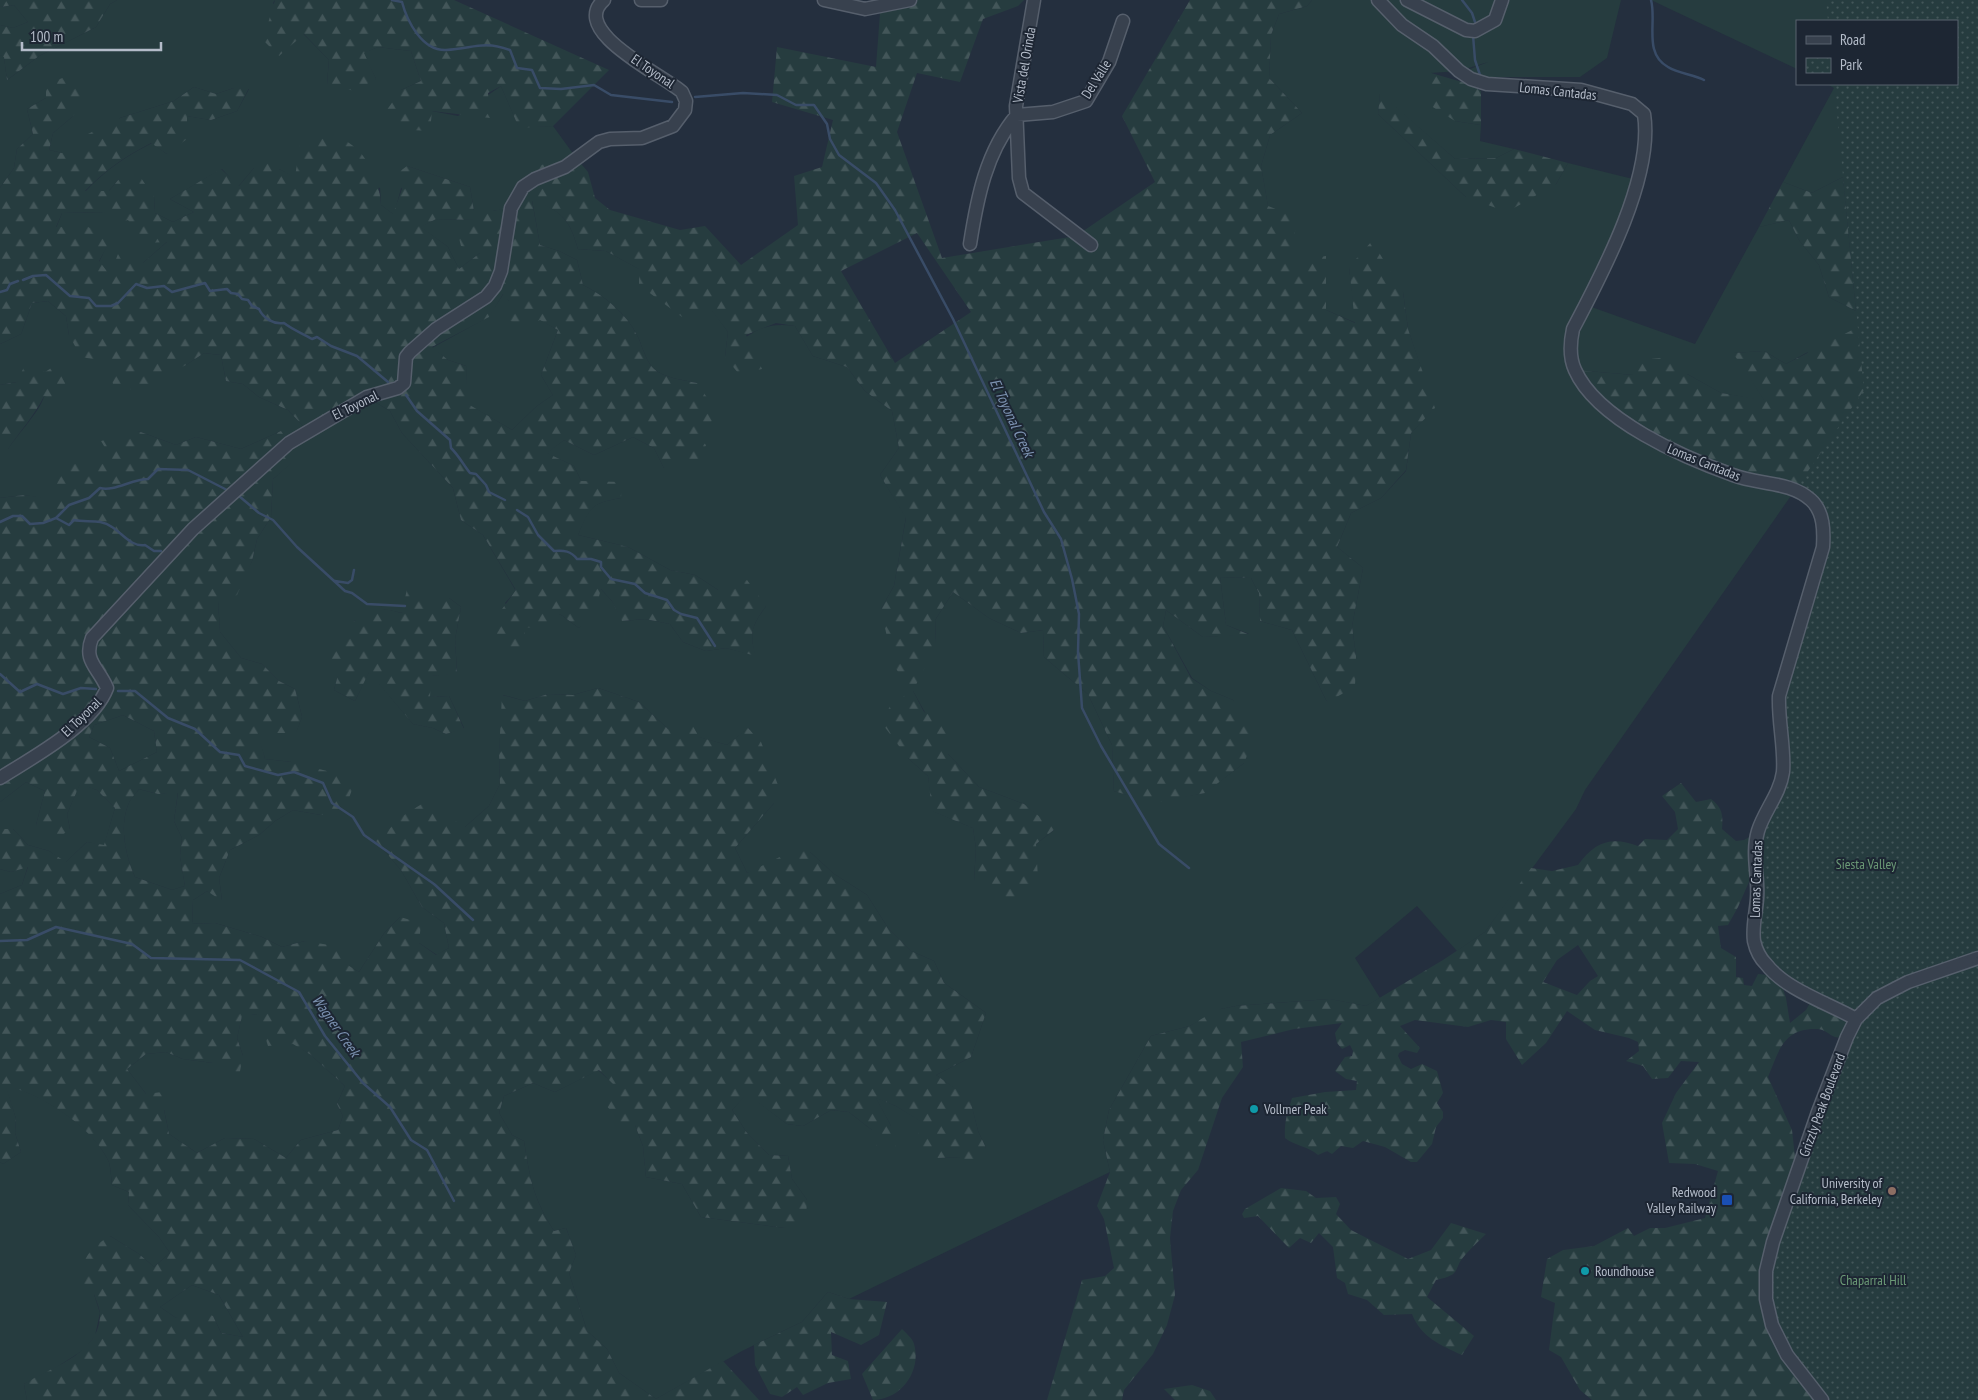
<svg xmlns="http://www.w3.org/2000/svg" width="1978" height="1400" font-family="'PT Sans Narrow',sans-serif">
<style>
.grass{fill:#263c3f;fill-rule:evenodd}
.forest{fill:url(#forest-firs);fill-rule:evenodd}
.park{fill:url(#park-dots)}
.lines{fill:none;stroke-linecap:round;stroke-linejoin:round}
.stream{stroke:#394c67;stroke-width:2.5}
.minor-casing{stroke:#565f6c;stroke-width:15}
.minor{stroke:#38414e;stroke-width:12}
.culture-dot{fill:#0f9aa8;stroke:#1d2633;stroke-width:2}
.education-dot{fill:#8d6e63;stroke:#1d2633;stroke-width:2}
.transit-dot{fill:#1a4fb4;stroke:#1d2633;stroke-width:2}
.labels{text-anchor:middle;stroke-width:4;stroke-linejoin:round;paint-order:stroke}
.street-label{font-size:14px;fill:#b4bcc9;stroke:#1d2633}
.park-label{font-size:14px;fill:#6b9a76;stroke:#1d2633}
.poi-label{font-size:14px;fill:#b4bcc9;stroke:#1d2633;text-anchor:start}
.water-label{font-size:15px;font-style:italic;fill:#7c92b1;stroke:#1d2633}
</style>
<defs>
<pattern id="forest-firs" width="22" height="20" patternUnits="userSpaceOnUse" patternTransform="scale(1.25)"><rect width="22" height="20" fill="#263c3f"/><path d="M5 1l3.5 6h-7zM16 11l3.5 6h-7z" fill="#435659"/></pattern>
<pattern id="park-dots" width="8" height="8" patternUnits="userSpaceOnUse" patternTransform="scale(1.25)"><rect width="8" height="8" fill="#263c3f"/><path d="M2 2h.1M6 6h.1" fill="none" stroke="#435659" stroke-width="1.8" stroke-linecap="round"/></pattern>
</defs>
<rect width="100%" height="100%" fill="#242f3e"/>
<!-- grass -->
<path class="grass" d="M117 0H275L273 3 329 60 327 84 376 79 363 53 378 47 411 51 421 81 401 90 432 111 458 116 501 86 519 127 553 126 577 159 515 199 511 208 493 211H474L470 187 407 166 394 215 381 205 380 188 295 178 279 169 254 168 238 187 222 169 170 199 194 212 173 222 155 213 154 197 119 179 109 191 85 192C105 170 126 156 152 143L167 154 187 116 211 120 237 111 249 89 234 88 216 94 194 87 174 101 120 118 82 154 62 153 49 150 53 133 73 116 46 98 27 109 33 134 17 149 14 168 0 188V55L4 56 7 80 39 56 96 27 110 4Z
M1312 0H1621L1607 58 1580 77H1476L1465 71 1488 62 1459 71 1431 73 1455 121 1481 125 1480 141 1514 149 1496 158 1455 159 1380 94 1378 114 1466 197 1556 184 1568 163 1637 180 1586 305 1695 344 1759 227 1789 220 1799 240 1819 265 1829 297 1856 311 1843 177 1812 193 1783 182 1834 88 1827 84H1957V21H1797V69L1651 0H1978V1400L1847 1037 1778 790 1796 642 1823 521 1795 490 1585 790 1576 809 1485 932 1457 951 1417 906 1355 958 1380 998 1366 1006 1329 999 1236 1006 1221 1009 1190 1026 1151 1036 1109 1110 1103 1140 1110 1172 849 1299 828 1292 802 1322 742 1351 656 1399 619 1373 607 1349 587 1331 569 1273 576 1255 566 1228 554 1231C533 1198 530 1179 524 1141L512 1135 499 1113 504 1096 533 1083 555 1092 598 1070 617 1087 635 1125 643 1146 646 1177 682 1184 701 1217 785 1228 807 1200 792 1179 788 1156 769 1155 747 1133 732 1110 747 1093 787 1124 803 1126 831 1110 849 1112 872 1130 891 1126 875 1097 896 1106 921 1121 938 1158 960 1157 986 1148 978 1131 970 1100 936 1075 971 1057 986 1013 944 983 934 961 911 951 888 928 867 895 834 874 810 852 747 873 735 848 774 803 749 728 727 745 668 729 639 702 598 688 573 695 548 694 525 701 503 695 499 753 500 784 489 806 465 827 376 841 401 870 422 907 444 923 449 948 437 955 419 943 400 917 385 932 359 972 305 941 282 947 262 937 215 923 192 924 193 900 207 891 222 900 219 878 230 850 259 835 275 821 293 810 321 815 291 762 265 759 257 733 296 732 302 717 295 689 279 681 262 664 241 658 220 632 218 602 244 576 252 561 257 539 271 517 273 479 294 460 281 431 241 449 196 437 176 445 138 431 116 464 54 500 24 495 0 498V449H8C17 435 41 410 44 396 46 389 45 379 45 372L17 382 0 385V344L21 334 32 303 48 301 66 316 69 335 186 365 204 353 221 355 226 381 243 384 259 397 288 410 307 430 367 397 390 411 402 433 453 488 461 520 483 535 516 591 505 603 525 627 560 614 579 628 601 589 612 601 623 621 645 619 670 624 683 642 706 651 726 648 755 655C749 632 752 626 766 606L718 590 695 575 670 570 628 547 578 535C589 507 591 503 621 498L581 481 574 466 546 453 564 440 594 455 633 437 654 448 664 468 697 437V383C684 380 663 378 653 368 646 361 642 346 638 337 626 313 605 296 583 285L577 260 559 251 540 245 532 200C562 210 570 220 578 249L606 251 710 307 728 332 725 357C747 334 762 321 795 326L813 356 847 367 865 391 892 411 899 448 880 475 906 517 894 586 881 609 936 644 935 620 953 592 989 618 1021 633 1043 630 1044 657 1088 694 1112 745 1114 791 1153 802 1204 793 1244 763 1233 700 1211 691 1192 678 1163 626 1166 610 1203 637 1249 634 1226 625 1220 577 1251 578 1259 593 1260 621 1292 630 1327 702 1356 656 1352 626 1363 568 1337 547 1351 513 1381 498 1406 471 1411 433 1434 408 1408 329 1403 292 1349 267 1356 323 1326 310 1286 262 1268 207 1261 166 1270 135 1302 113 1269 78 1271 35 1279 14 1307 6ZM1764 351 1786 364 1808 352 1725 472 1575 370 1633 375 1687 374 1721 393 1765 401 1734 353ZM426 598H449L461 607 455 639 457 673 430 676V697L449 696 464 728 446 734 433 728 413 724 369 671 355 701 334 690 354 621 383 609 402 613ZM913 691 948 754 979 787 1024 804 1054 830 1036 844 974 882 976 848 973 828 933 811 928 776 908 758Z
M14 5 28 22 13 28 0 25V7Z
M104 212 128 219 168 241 143 263 110 276 99 262 109 241 56 228 62 213Z
M436 219 475 220 480 253 459 269 448 247 420 227Z
M504 293 509 301 558 330 541 375 553 395 537 406 512 430 467 404 466 366 448 360 432 348 488 317Z
M123 715 154 731 157 752 119 771 110 748 89 737 94 725Z
M26 782 45 791 36 825 70 830 67 814 80 783 97 790 115 808 104 846 87 842 65 863 49 851 28 845 13 829H0V802Z
M139 789 158 794 178 792 174 821 182 838 180 856 185 886 172 890 135 877C126 857 119 827 128 805 130 799 135 794 139 789Z
M28 866 22 885 0 894V869L11 872Z
M258 1014 293 1043 311 1055 345 1086 337 1104 343 1116 338 1130 301 1140 286 1158 254 1139 225 1138 197 1153 169 1134 164 1110 146 1094 127 1069 146 1054 166 1052 183 1059 213 1063 243 1056 237 1038 242 1015Z
M5 1085C41 1093 94 1127 109 1162 111 1169 111 1177 112 1185L129 1192 128 1205 159 1237 170 1253 154 1267 139 1254 110 1236 94 1294 100 1313 95 1336 85 1349 57 1367 24 1384 27 1400H0V1162L3 1164 21 1152 15 1133 16 1119Z
M192 1285 219 1295 243 1337 221 1333 213 1316 176 1318 160 1307Z"/>
<!-- forest -->
<path class="forest" d="M0 0H117L110 4 96 27 39 56 7 80 4 57 0 55V25L13 28 28 22 14 5 0 7Z
M275 0H454L609 70 553 126 519 128 501 86 488 93 490 118 432 111 430 131 411 130 384 114 401 90 421 81 411 51 378 47 364 53 376 79 355 91 327 85 329 60 304 34 279 56 263 40Z
M881 0H1024L1018 6 983 19 960 82 917 73 897 132 942 258 1076 236 1155 182 1122 116 1190 0H1312L1307 6 1279 14 1271 35 1269 78 1302 113 1270 135 1261 166 1268 206 1299 218 1286 262 1326 256V310L1355 323 1349 267 1372 241 1403 292 1408 329 1435 408 1411 433 1406 470 1381 498 1351 513 1337 547 1363 568 1352 626 1356 656 1355 687 1327 702 1292 630 1260 621 1259 593 1251 578 1220 577 1226 625 1250 635 1203 637 1166 610 1163 626 1191 678 1211 691 1233 700 1253 741 1244 763 1205 793 1153 803 1114 791 1112 745 1088 694 1044 657 1043 630 1021 633 989 618 953 592 935 620 936 644 913 691 924 712 953 728 948 754 979 787 1024 804 1055 829 1036 844 1038 879 1024 892 1004 903 974 882 976 848 973 828 932 811 928 776 908 758 881 722 892 703 913 691 893 665 881 609 894 586 906 518 880 475 899 448 892 411 865 391 847 367 813 356 795 326 776 323 746 335 762 369 739 374 725 357 728 332 710 308 682 317 639 285V269L606 251 578 249C570 220 562 210 532 201L540 245 559 251 577 260 583 285C605 296 626 313 638 337 642 346 646 361 653 368 663 378 684 380 697 383L708 399 712 421 697 437 706 445 701 458 664 468 654 448 633 437 594 455 564 440 547 453 574 466 581 481 622 482 621 498C591 503 590 507 578 535L628 547 670 570 695 575 718 590 747 580 766 606C753 624 748 633 756 656L726 648 706 651 683 642 670 624 645 619 622 621 612 601 601 589 595 611 579 628 560 614 544 630 525 627 524 653 509 654 494 635V620L516 590 483 535 461 520 453 488 402 433 390 411 367 397 307 430 288 410 259 397 243 384 226 381 221 355 204 353 186 365 137 390 114 387 105 361 81 357 69 335 66 316 48 301 32 303 21 334 0 344V188L14 168 17 149 33 134 27 109 46 98V84L79 72 86 98 73 116 53 133 49 150 62 153H81L86 135 120 118 174 101 194 87 216 94 234 88H249L237 111 211 120 187 116V139L167 154 151 143C126 156 105 170 85 191H109L119 179 141 178 154 197 155 213 173 222 194 212 170 199 221 169 239 186 254 168 275 154 279 169 295 177 300 144C307 141 318 136 326 136 360 136 380 176 381 205L393 214 402 189 395 175 407 166 470 187 474 211H493L511 207 525 171 547 163 577 159 588 172 595 198 610 210 680 230 705 226 741 265 798 225 794 176 822 167 833 120 772 102 777 47 876 67ZM104 212 110 225 128 220 144 243 167 242 143 263 118 254 110 275 99 261 110 241 87 226 56 227 62 213ZM436 219 474 220 458 234 461 246 480 253 459 269 448 247 421 227ZM917 233 971 312 895 363 841 271ZM503 294 509 301 507 320 526 327 540 320 558 330 541 375 553 395 537 406 512 430 468 404 466 366 448 360 432 347 489 317Z
M1431 73 1469 84 1481 91V125L1455 121 1428 104Z
M1380 93 1455 159 1496 158 1514 149 1568 163 1556 184 1507 212 1466 197 1378 114Z
M1843 177 1856 311 1829 297 1819 265 1799 240 1789 220 1759 227 1783 182 1812 193Z
M1858 327 1864 390 1845 444 1795 490 1732 475 1621 419 1575 370 1633 375 1642 360 1676 356 1687 374 1721 393 1764 400 1733 353 1764 351 1786 364Z
M56 365 68 389 59 401 44 396C35 415 20 431 8 449H0V385L17 382 24 367 45 372Z
M138 431 176 445 196 437 241 449 281 431 289 443 295 460 273 479 271 517 257 539 252 561 237 595 218 602 220 632 241 658 262 664 279 681 295 689 302 717 296 733H258L265 759 291 762 339 774 353 787 346 806 321 815 293 810 275 821 259 835 230 850 219 878 222 901 207 891 193 900 192 924 215 923 262 937 282 947 305 941 335 946 346 964 359 972 385 932 400 917 421 923 419 943 436 955 449 948 444 923 422 907 401 870 376 841 404 815 425 802 465 827 489 806 500 784 499 753 502 695 525 701 548 694 573 695 598 688 639 702 668 729 690 721 699 737 727 745 748 728 761 742 778 785 774 803 735 848 747 873 798 848 810 852 834 874 867 895 888 928 911 951 934 961 944 983 986 1013 971 1057 936 1075 970 1099 978 1131 986 1148 975 1175 960 1157 938 1158 917 1142 920 1121 896 1106 876 1098 891 1126 896 1147 878 1150 872 1130 849 1112 831 1110 803 1126 787 1124 747 1094 732 1110 747 1133 769 1155 788 1156 792 1179 807 1200 806 1219 785 1228 701 1217 682 1184 646 1177 643 1146 635 1125 622 1124 605 1104 616 1087 599 1070 555 1092 533 1083 504 1096 499 1113 512 1135 524 1141C530 1179 533 1198 554 1231L566 1228 576 1255 569 1273 587 1331 607 1349 619 1373 656 1399 723 1361 759 1400H27L24 1384C51 1367 101 1354 100 1313 99 1307 96 1300 94 1294L76 1284C84 1260 87 1249 110 1236L139 1254 154 1267 170 1253 159 1237 128 1205 129 1192 112 1185C111 1177 111 1169 109 1162 94 1128 41 1093 6 1086L16 1119 15 1133 21 1152 3 1164 0 1162V894L22 885 28 867 11 872 0 869V829H13L28 845 49 851 66 862 87 842 104 845 115 808 97 790 80 784 67 814 70 830 52 841 36 825 45 791 26 782 0 802V498L24 495 54 499 61 463 115 464 101 441ZM123 715 154 731 157 752 119 771 110 748 89 737 94 725ZM139 789 158 794 178 793 174 821 182 838 180 856 185 886 172 890 135 877C126 857 119 827 128 805 130 800 135 794 139 789ZM258 1014 268 1046 293 1044 311 1055 345 1086 337 1104 343 1116 338 1130 301 1140 286 1158 254 1139 225 1138 197 1153 169 1134 164 1110 170 1091 146 1094 127 1069 146 1054 166 1052 183 1059 213 1063 222 1076H239L243 1056 237 1038 242 1016ZM192 1285 219 1295 243 1337 221 1333 213 1316 195 1309 176 1318 160 1307Z
M408 584 426 598H449L461 607 455 639 457 674 431 676 430 697 449 696 464 729 446 734 433 728 413 724 369 672 355 701 334 690 338 675 321 661C335 640 354 612 382 609 388 609 396 612 402 613Z
M1681 783 1696 802 1711 799C1723 808 1723 816 1722 829L1736 841 1744 840 1757 833 1755 868 1738 907 1728 925 1718 926 1721 948 1736 957V977L1743 978 1744 985 1752 986 1758 974 1779 976 1786 998 1790 1023 1806 1010 1813 998 1856 1019 1847 1037C1844 1037 1838 1038 1835 1037 1829 1035 1825 1029 1817 1029 1783 1028 1779 1051 1768 1077L1792 1130 1822 1400H1592L1580 1390 1561 1357 1549 1350 1555 1303 1541 1297 1547 1259 1563 1250 1594 1246 1628 1228 1634 1236 1650 1228H1665L1705 1218 1718 1171 1695 1164 1669 1163 1662 1123 1676 1093 1699 1062 1681 1061 1668 1078 1652 1079 1643 1066 1626 1061 1639 1051 1638 1042 1629 1038 1595 1030 1567 1011 1546 1043 1522 1065 1506 1039V1022L1491 1020 1468 1027 1415 1020 1400 1026 1420 1048 1417 1053 1405 1050 1399 1053 1398 1056 1402 1064 1411 1069 1422 1064 1437 1071 1443 1093 1437 1103 1443 1112V1118L1436 1127 1432 1144 1417 1162H1411L1385 1147 1363 1141 1353 1148 1341 1146 1332 1154 1327 1151 1318 1155C1308 1146 1295 1146 1285 1138 1284 1123 1287 1114 1292 1098L1325 1092 1356 1090 1357 1081 1346 1079 1335 1071 1345 1057 1352 1056 1353 1051 1350 1045 1342 1049 1337 1043 1335 1033 1342 1023 1294 1029 1241 1042 1243 1067 1222 1098 1198 1170 1181 1190 1173 1211 1170 1238 1175 1295 1167 1325 1153 1354 1124 1390 1122 1400H1047L1082 1280 1105 1276 1114 1268 1104 1219 1097 1206 1110 1172 1103 1140 1109 1110 1151 1036 1190 1026 1216 1010 1236 1006 1330 999 1366 1006 1443 960 1485 932 1531 868 1552 871 1578 865C1595 841 1612 836 1638 846L1645 839 1667 840 1678 829 1675 812 1662 796ZM1578 945 1598 976 1590 981 1577 995 1543 982 1557 960Z
M1281 1188 1306 1191 1316 1198 1336 1197 1340 1204 1336 1214 1351 1230 1408 1259 1431 1250 1451 1223 1486 1234C1479 1241 1472 1247 1466 1254 1451 1270 1464 1274 1436 1280L1427 1297 1474 1336 1462 1355C1440 1345 1421 1337 1412 1314L1384 1315 1367 1300 1348 1294 1345 1283 1337 1278 1333 1247 1319 1233 1311 1243 1300 1238 1289 1248 1258 1216 1244 1218 1242 1214 1245 1209Z
M828 1292 849 1299 887 1302 879 1335 861 1345 831 1332 832 1355 848 1361 851 1379 828 1383 803 1395 797 1387 782 1397 770 1394 755 1365 754 1345 802 1322Z
M902 1329C906 1333 913 1339 914 1344 922 1372 900 1400 873 1400L862 1374Z
M1192 1385 1210 1391 1216 1400H1175L1164 1389Z"/>
<!-- park -->
<path class="park" d="M1826 0H1978V1400H1822L1772 1325 1766 1271 1856 1019 1767 966 1754 924 1755 845 1778 790V718L1823 521 1795 490 1864 390 1834 84H1957V21H1828Z"/>
<g class="lines">
<!-- stream -->
<path class="stream" d="M392 0 402 2C407 21 422 51 446 50 473 49 481 40 510 50L517 68 532 70 540 88 561 89 594 85 611 95 672 102
M1462 0 1472 13 1476 25
M1651 0C1657 22 1643 53 1668 67 1679 74 1693 74 1704 80
M1473 35 1475 60 1481 78
M695 97 743 93 777 95 796 105H814L827 124 830 139 839 155 876 183 895 210 953 319 1044 512 1061 539 1072 579 1079 614 1078 652 1082 708 1101 746 1159 844 1189 868
M23 280 33 276 46 275 70 296 89 298 96 306H111L118 303 136 284 147 288 164 286 172 292 205 283 210 291 227 289 231 293 238 294 242 299 248 300 252 306 259 309C263 318 274 325 284 323 293 330 302 333 312 339L317 337 331 346 357 356 388 382
M0 292 7 290 10 284 18 281
M406 395 417 411 450 440 451 448C459 456 463 464 470 473L476 474 486 485 489 492 505 500
M239 496 259 513 273 520 297 547 345 591 352 593 367 604 405 606
M517 510 528 517 538 535 554 551C564 550 571 551 577 559H591L601 562V567L611 579 635 584 645 593 667 600 674 610 681 614 697 618 715 646
M56 518 69 525 74 520C87 523 100 518 112 527 123 534 131 547 145 545L154 551H161
M0 522 13 516H22L30 524 43 523 56 518 69 505 89 498 100 488C114 492 132 479 148 479L158 469 188 470 227 490
M335 581 348 583 352 580 354 570
M0 674 20 692 37 684 63 694 81 688 96 689
M118 691H135L168 718 195 729 220 752 239 755 245 766 278 775 294 772 323 783 332 803 353 817 364 835 434 884 473 920
M0 941 27 940 56 927 132 944 151 958 240 960 299 992 325 1036 363 1083 390 1107 411 1140 427 1150 454 1201"/>
<defs>
<path id="minor" d="M641 0H661
M824 0 865 9 910 0
M1034 0 1016 106 1019 178 1023 193 1091 245
M1378 0 1402 25 1433 46 1459 71 1471 79 1487 84 1581 90 1632 104 1644 114C1654 177 1602 274 1573 329 1570 343 1569 357 1575 370 1597 420 1685 458 1733 475 1759 485 1790 481 1811 500 1824 512 1824 531 1823 547L1779 696C1778 721 1785 749 1783 772 1780 794 1764 811 1758 831 1751 854 1759 876 1757 899 1756 913 1752 927 1754 941 1756 950 1760 958 1766 964 1786 990 1828 1003 1856 1019
M1407 0 1466 30 1475 31 1495 20 1502 0
M970 244C977 199 986 151 1017 115L1053 112 1086 101 1109 62 1123 21
M0 778C33 757 93 725 107 688 98 667 83 661 92 638L193 529 289 443 367 397 398 388 404 383 406 357 410 352 436 329 486 297 495 286 501 271 511 208 523 187 535 179 565 167 599 142 610 139 642 138 673 126 685 110 686 101 682 92C663 75 568 31 604 0
M1822 1400 1787 1355 1772 1325 1766 1299V1271L1773 1242 1818 1112 1847 1037 1856 1019 1877 998 1908 982 1978 958"/>
</defs>
<!-- minor casing -->
<use href="#minor" class="minor-casing"/>
<!-- minor -->
<use href="#minor" class="minor"/>
</g>
<!-- markers -->
<g class="culture-dot">
<circle cx="1254" cy="1109" r="5"/>
<circle cx="1585" cy="1271" r="5"/>
</g>
<circle class="education-dot" cx="1892" cy="1191" r="5"/>
<rect class="transit-dot" x="1721" y="1194" width="12" height="12" rx="2.5"/>
<g class="labels">
<!-- street labels -->
<g class="street-label">
<text transform="translate(1024 65) rotate(-80)" y="5">Vista del Orinda</text>
<text transform="translate(653 71) rotate(34)" y="5">El Toyonal</text>
<text transform="translate(1096 79) rotate(-58)" y="5">Del Valle</text>
<text transform="translate(1558 91) rotate(6)" y="5">Lomas Cantadas</text>
<text transform="translate(355 405) rotate(-26)" y="5">El Toyonal</text>
<text transform="translate(1704 462) rotate(22)" y="5">Lomas Cantadas</text>
<text transform="translate(81 717) rotate(-44)" y="5">El Toyonal</text>
<text transform="translate(1756 879) rotate(-88)" y="5">Lomas Cantadas</text>
<text transform="translate(1822 1105) rotate(-70)" y="5">Grizzly Peak Boulevard</text>
</g>
<!-- park labels -->
<g class="park-label">
<text x="1866" y="869">Siesta Valley</text>
<text x="1873" y="1285">Chaparral Hill</text>
</g>
<!-- poi labels -->
<g class="poi-label">
<text x="1264" y="1114">Vollmer Peak</text>
<text x="1882" y="1188" text-anchor="end">University of<tspan x="1882" dy="16">California, Berkeley</tspan></text>
<text x="1716" y="1197" text-anchor="end">Redwood<tspan x="1716" dy="16">Valley Railway</tspan></text>
<text x="1595" y="1276">Roundhouse</text>
</g>
<!-- water labels -->
<g class="water-label">
<text transform="translate(1012 418) rotate(65)" y="5">El Toyonal Creek</text>
<text transform="translate(336 1026) rotate(55)" y="5">Wagner Creek</text>
</g>
</g>
<!-- legend -->
<rect x="1796" y="20" width="162" height="65" fill="#1d2633" stroke="#59626f"/>
<rect x="1806" y="36" width="25" height="8" fill="#38414e" stroke="#59626f"/>
<text x="1840" y="45" font-size="15" fill="#b4bcc9">Road</text>
<rect x="1806" y="58" width="25" height="15" fill="url(#park-dots)" stroke="#59626f"/>
<text x="1840" y="70" font-size="15" fill="#b4bcc9">Park</text>
<!-- scale -->
<path d="M22 42v8h139v-8" fill="none" stroke="#b4bcc9" stroke-width="2.5"/>
<text x="30" y="42" font-size="15" fill="#b4bcc9" stroke="#1d2633" stroke-width="4" paint-order="stroke">100 m</text>
</svg>
